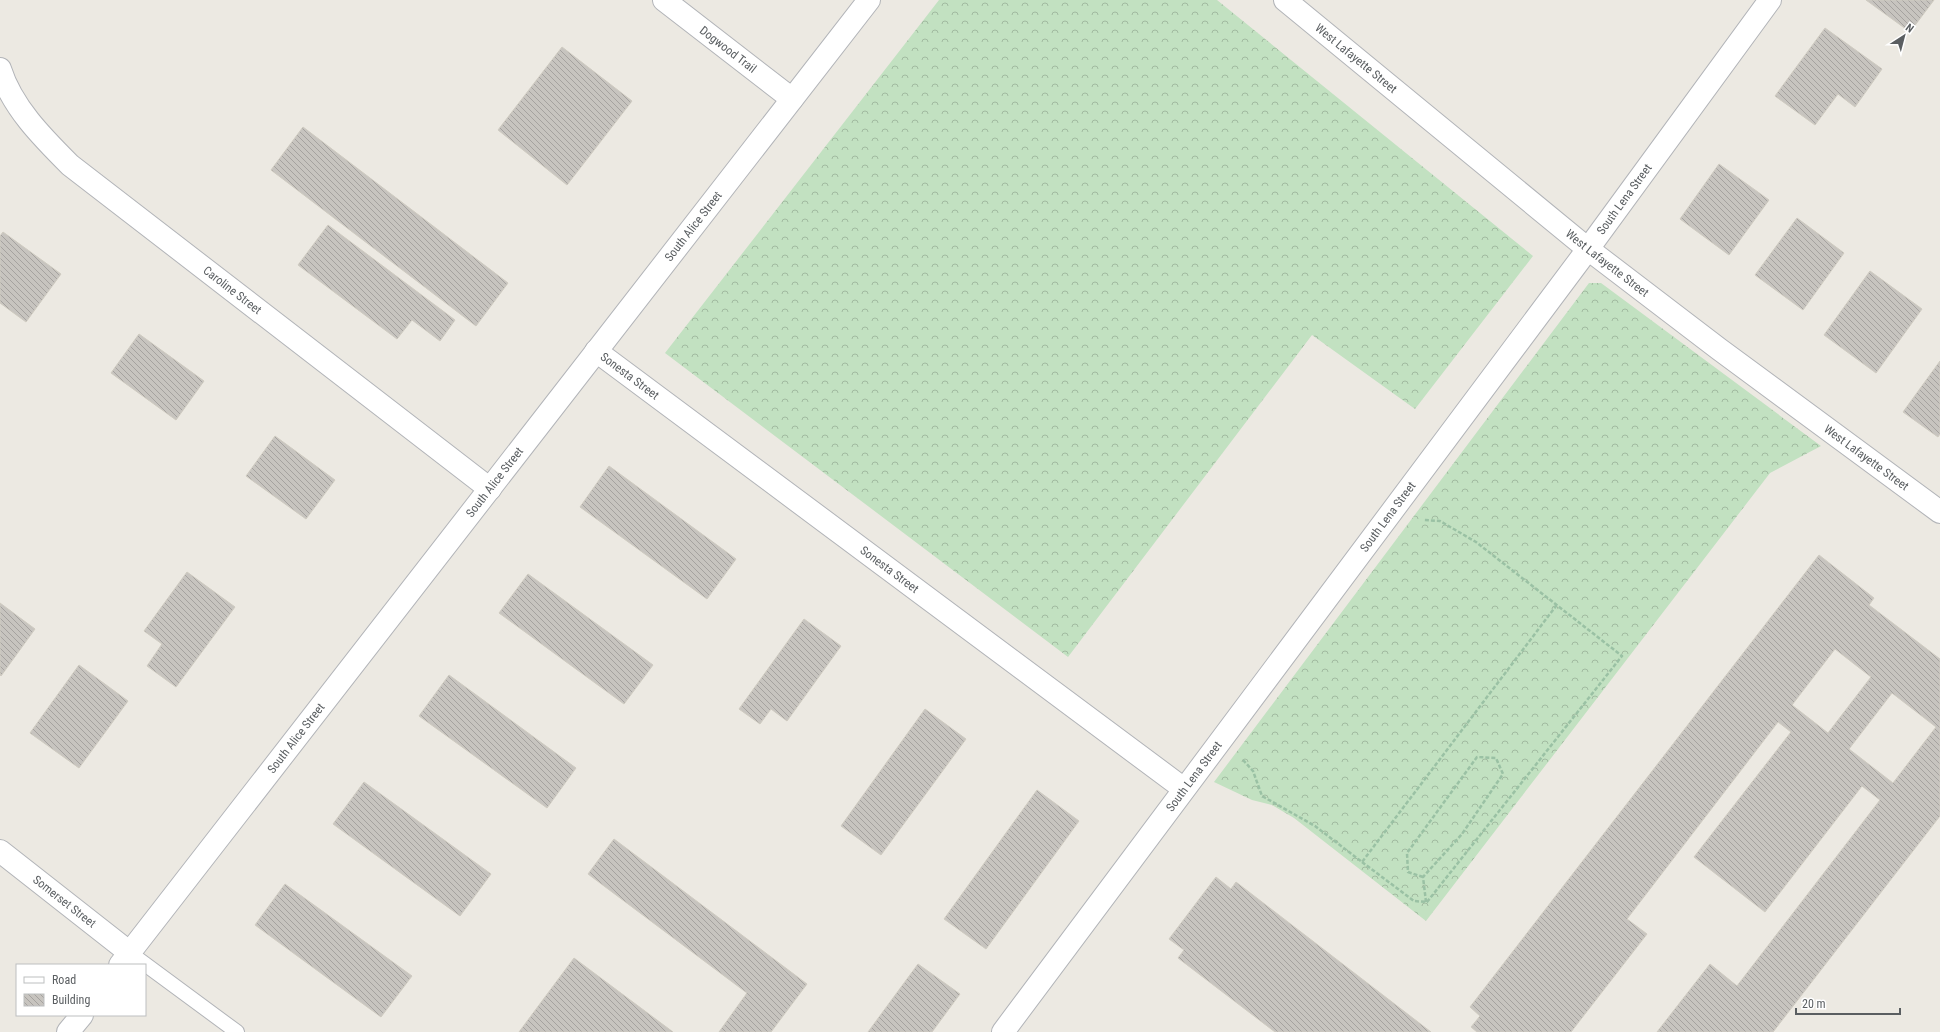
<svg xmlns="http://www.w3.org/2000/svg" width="1940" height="1032" font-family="'Roboto Condensed',sans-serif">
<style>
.forest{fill:url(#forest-crowns)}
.building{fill:url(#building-back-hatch);stroke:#cfcbc1;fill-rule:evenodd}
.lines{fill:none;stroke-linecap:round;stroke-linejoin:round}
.service-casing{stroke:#b2b4b8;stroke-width:16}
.minor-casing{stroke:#b2b4b8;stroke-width:24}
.tertiary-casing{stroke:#b2b4b8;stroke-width:24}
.path{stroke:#9ac1a4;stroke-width:2.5;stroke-dasharray:4 2;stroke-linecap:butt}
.service{stroke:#fff;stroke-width:14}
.minor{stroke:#fff;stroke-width:22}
.tertiary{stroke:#fff;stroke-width:22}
.labels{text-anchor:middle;stroke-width:4;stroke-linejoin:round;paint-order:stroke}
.street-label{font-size:12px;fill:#5a5e61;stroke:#fff}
</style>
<defs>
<pattern id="forest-crowns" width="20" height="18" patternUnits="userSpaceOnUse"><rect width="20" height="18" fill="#c2e1c1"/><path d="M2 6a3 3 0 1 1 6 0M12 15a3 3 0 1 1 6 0" fill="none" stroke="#a1baa0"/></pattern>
<pattern id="building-back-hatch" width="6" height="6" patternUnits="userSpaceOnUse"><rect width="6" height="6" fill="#c7c4bf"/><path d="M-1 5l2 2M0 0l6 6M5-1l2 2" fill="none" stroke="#a5a29f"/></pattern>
</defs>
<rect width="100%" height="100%" fill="#ece9e2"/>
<!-- forest -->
<path class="forest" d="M939 0H1217L1533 256 1415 409 1312 335 1068 657 665 353Z
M1589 283H1601L1821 446 1770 473 1426 921 1294 818 1272 805 1252 800 1214 782Z"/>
<!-- building -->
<path class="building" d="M1866 0H1934L1910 32Z
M1825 28 1882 69 1855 107 1838 94 1815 125 1775 96Z
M562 47 632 101 567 185 498 130Z
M303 127 508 283 476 326 271 170Z
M1719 164 1769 200 1729 255 1680 219Z
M1797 218 1844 253 1803 310 1755 275Z
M328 225 455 320 440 341 412 320 397 339 298 265Z
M3 232 61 274 26 322 0 303V236Z
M1870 271 1922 309 1876 373 1824 335Z
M139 334 204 381 176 420 111 373Z
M1940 361V434L1938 437 1903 412Z
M275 436 335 480 306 519 246 476Z
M609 466 736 559 707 599 580 507Z
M1819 555 1874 598 1869 605 1940 659V816L1773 1032H1657L1710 964 1737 986 1880 800 1862 786 1765 912 1694 857 1791 732 1778 722 1627 919 1647 934 1571 1032H1477L1471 1027 1480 1016 1470 1007ZM1835 649 1871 677 1828 733 1792 705ZM1892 693 1936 727 1893 783 1849 749Z
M187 572 235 607 176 687 147 666 162 644 144 631Z
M528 574 653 665 624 704 499 613Z
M0 603 35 629 1 676 0 675Z
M804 619 841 646 787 721 771 709 760 724 739 709Z
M79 665 128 701 79 768 30 733Z
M449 675 576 768 547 808 419 716Z
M925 709 966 739 881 855 841 826Z
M364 782 491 874 460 916 333 824Z
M1037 790 1079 821 986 949 944 919Z
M614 839 807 984 771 1032H719L747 993 588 874Z
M1216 877 1231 889 1236 882 1431 1032H1275L1178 958 1184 950 1169 939Z
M285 884 412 976 381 1017 255 925Z
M574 958 673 1032H519Z
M918 964 960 994 932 1032H868Z"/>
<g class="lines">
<defs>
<path id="service" d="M130 953 237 1032"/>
<g id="minor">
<path id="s1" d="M664 0 792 99"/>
<path id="s2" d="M0 69C12 107 42 137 70 165L490 489"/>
<path id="s3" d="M596 351 1184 789"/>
<path id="s4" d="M0 851 130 953"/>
<path id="s5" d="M120 965 869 0"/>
<path d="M68 1032 82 1015"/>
<path id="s6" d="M1003 1032 1588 249 1770 0"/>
</g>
<g id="tertiary">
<path id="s7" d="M1285 0 1588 249 1719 349 1940 512"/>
</g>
</defs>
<!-- service casing -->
<use href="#service" class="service-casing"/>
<!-- minor casing -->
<use href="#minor" class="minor-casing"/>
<!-- tertiary casing -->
<use href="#tertiary" class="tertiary-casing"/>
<!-- path -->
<path class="path" d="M1243 760 1253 771 1262 796 1315 826 1362 862 1556 606
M1362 862 1414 901 1427 902 1622 656 1476 542 1440 521 1423 520
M1423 877 1408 872 1407 853 1477 757 1496 758 1503 774 1462 834 1423 877 1426 902"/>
<!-- service -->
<use href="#service" class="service"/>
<!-- minor -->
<use href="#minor" class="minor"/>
<!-- tertiary -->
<use href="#tertiary" class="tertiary"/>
</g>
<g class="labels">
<!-- street labels -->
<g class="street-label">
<text dy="4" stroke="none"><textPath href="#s1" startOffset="81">Dogwood Trail</textPath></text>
<text dy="4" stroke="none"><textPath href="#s7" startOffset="92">West Lafayette Street</textPath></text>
<text dy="4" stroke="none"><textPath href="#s6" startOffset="1039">South Lena Street</textPath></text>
<text dy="4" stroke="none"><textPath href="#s5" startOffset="935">South Alice Street</textPath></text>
<text dy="4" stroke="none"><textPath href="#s7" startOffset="416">West Lafayette Street</textPath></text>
<text dy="4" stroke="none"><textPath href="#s2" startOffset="325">Caroline Street</textPath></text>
<text dy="4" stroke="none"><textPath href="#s3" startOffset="42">Sonesta Street</textPath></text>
<text dy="4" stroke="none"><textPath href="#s7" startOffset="740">West Lafayette Street</textPath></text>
<text dy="4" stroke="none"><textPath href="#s5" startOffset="611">South Alice Street</textPath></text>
<text dy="4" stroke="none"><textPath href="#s6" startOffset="643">South Lena Street</textPath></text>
<text dy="4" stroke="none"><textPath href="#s3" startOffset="366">Sonesta Street</textPath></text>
<text dy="4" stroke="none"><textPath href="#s5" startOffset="287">South Alice Street</textPath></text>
<text dy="4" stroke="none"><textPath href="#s6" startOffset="319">South Lena Street</textPath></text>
<text dy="4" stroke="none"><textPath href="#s4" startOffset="82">Somerset Street</textPath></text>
</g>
</g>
<!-- legend -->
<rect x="16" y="964" width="130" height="52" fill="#ffffff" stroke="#bdbfc0"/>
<rect x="24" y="977" width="20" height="6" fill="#ffffff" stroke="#bdbfc0"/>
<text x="52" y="984" font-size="12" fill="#5a5e61">Road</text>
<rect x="24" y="994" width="20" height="12" fill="url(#building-back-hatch)" stroke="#bdbfc0"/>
<text x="52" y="1004" font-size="12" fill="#5a5e61">Building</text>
<!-- north arrow -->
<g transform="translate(1904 36) rotate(36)" stroke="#ffffff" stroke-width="3" paint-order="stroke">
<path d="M0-3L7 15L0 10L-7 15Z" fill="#5a5e61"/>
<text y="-6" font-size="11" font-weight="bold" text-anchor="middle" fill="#5a5e61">N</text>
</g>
<!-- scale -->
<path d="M1796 1008v6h104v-6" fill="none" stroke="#5a5e61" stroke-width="2"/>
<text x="1802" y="1008" font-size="12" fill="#5a5e61" stroke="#ffffff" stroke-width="3" paint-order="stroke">20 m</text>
</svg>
